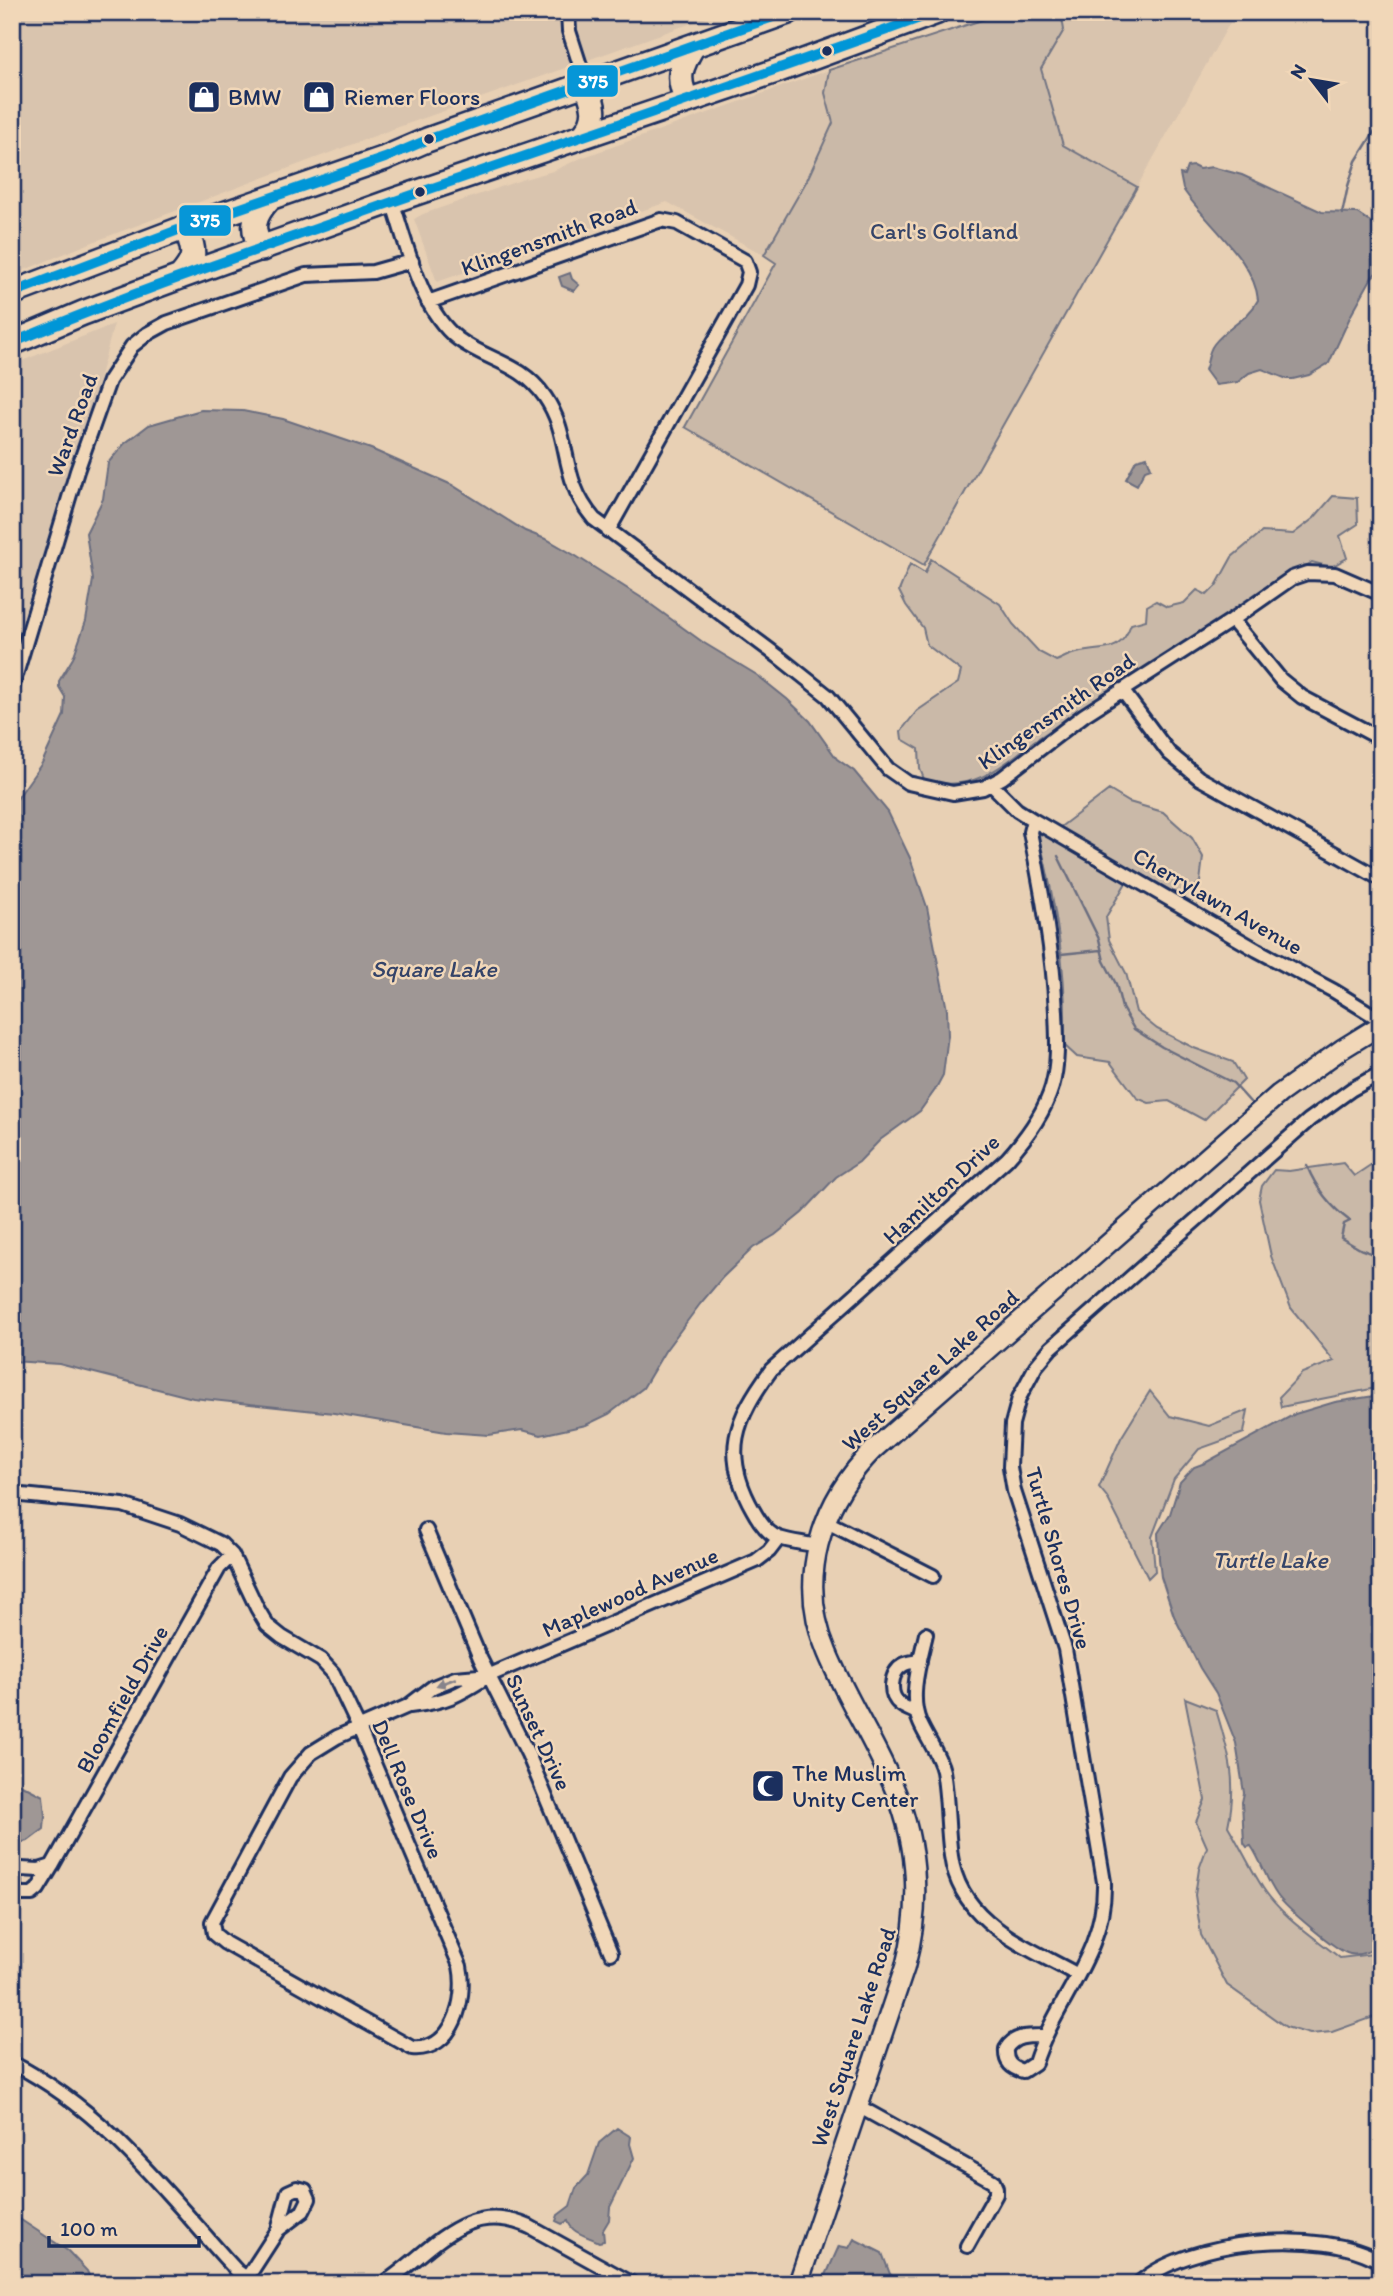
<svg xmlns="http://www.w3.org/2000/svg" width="1393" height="2296" font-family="Itim,sans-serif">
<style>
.built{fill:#d9c4ae}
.green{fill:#cab9a8;stroke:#727483;stroke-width:2}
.water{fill:#9f9795;stroke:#6a6d7f;stroke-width:2}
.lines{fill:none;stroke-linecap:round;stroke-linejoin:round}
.stream{stroke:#6a6d7f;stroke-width:2.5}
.street-casing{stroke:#1b2f5e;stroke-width:18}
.secondary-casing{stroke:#1b2f5e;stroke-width:23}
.highway-casing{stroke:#1b2f5e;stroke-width:28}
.street{stroke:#f1d7b8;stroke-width:12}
.secondary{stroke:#f1d7b8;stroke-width:18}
.highway{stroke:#f1d7b8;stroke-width:23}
.bus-1-casing{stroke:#f1d7b8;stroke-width:16}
.bus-1{stroke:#0696d7;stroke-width:10}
.oneway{fill:#86838b}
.bus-dot{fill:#1b2f5e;stroke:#f1d7b8;stroke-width:2.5}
.labels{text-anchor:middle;stroke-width:5;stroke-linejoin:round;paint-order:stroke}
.poi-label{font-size:23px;fill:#1b2f5e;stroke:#f1d7b8;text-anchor:start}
.park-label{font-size:23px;fill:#354469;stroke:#f1d7b8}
.street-label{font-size:23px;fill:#1b2f5e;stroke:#f1d7b8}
.water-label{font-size:24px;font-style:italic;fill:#354469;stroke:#f1d7b8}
.line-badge{stroke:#f1d7b8;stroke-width:2.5}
.badge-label{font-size:19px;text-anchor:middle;font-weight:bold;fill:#fff}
</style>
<rect width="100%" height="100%" fill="#e8d0b4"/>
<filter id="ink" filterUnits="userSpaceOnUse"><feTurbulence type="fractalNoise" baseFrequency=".0143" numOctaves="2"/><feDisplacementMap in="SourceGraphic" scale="14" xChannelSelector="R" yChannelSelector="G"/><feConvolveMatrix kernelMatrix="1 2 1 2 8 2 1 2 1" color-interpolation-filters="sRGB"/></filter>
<g filter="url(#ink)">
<!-- built -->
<path class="built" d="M12 12H723L393 129 93 242 12 275Z
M1061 12H1236L1137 187 1063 145 1041 69 1064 30Z
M829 70 825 93 833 123 807 180 764 255 667 202 437 282 414 219 423 214 524 179 553 171 581 158Z
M114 324 73 476 12 668V365Z"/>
<!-- green -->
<path class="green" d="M1006 12H1061L1064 30 1041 69 1063 145 1137 187 924 565 685 427 776 263 764 255 807 180 833 123 825 93 829 70Z
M1333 496 1357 498 1358 524 1340 536 1347 558 1331 567 1312 562 1034 741C1001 768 969 795 924 779L920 769 919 749 902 739 901 731 917 711 958 683 961 671 927 645 923 628 906 605 899 591 910 564 925 573 931 559 1000 604 1013 624 1039 652 1056 661C1062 659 1069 654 1077 653 1103 646 1120 656 1131 624L1146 620 1147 606 1156 601 1167 607 1184 603 1197 590 1207 595 1216 586 1232 557 1262 532 1293 534 1314 518Z
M1109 790 1129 802 1163 812 1192 838 1203 857 1200 882 1183 897 1059 828Z
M1045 831 1127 881 1106 917 1109 940 1126 973 1136 1012 1157 1029 1194 1048 1233 1062 1244 1080 1204 1120 1169 1101 1149 1103 1137 1098 1110 1062 1077 1057 1064 1045C1069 983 1055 898 1039 838L1040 832Z
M1381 1158V1387L1281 1407 1279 1397 1302 1373 1334 1361 1291 1308 1271 1256 1259 1200 1262 1186 1274 1170 1289 1171 1343 1163 1354 1176Z
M1150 1391 1170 1416 1209 1426 1248 1410 1244 1433 1199 1449 1174 1479 1152 1537 1155 1571 1148 1578 1107 1497 1099 1487 1121 1438Z
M1185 1698 1216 1710C1229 1753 1238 1781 1228 1826 1240 1846 1250 1868 1263 1888 1281 1916 1314 1937 1340 1958L1373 1954 1381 1951V2010L1374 2017 1332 2032 1310 2034 1286 2027 1227 1985 1201 1935 1195 1895 1199 1869 1207 1847 1196 1822 1205 1800Z"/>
<!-- water -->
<path class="water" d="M1193 166 1199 169 1212 167 1242 175 1322 212 1357 213 1381 229V268L1372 277 1351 315 1329 363 1309 375 1293 379H1287L1262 369 1249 373 1238 382 1216 385 1205 370C1209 361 1207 353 1214 344 1227 327 1248 320 1258 300 1255 260 1204 222 1183 189L1180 174 1184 175 1187 167Z
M570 273 572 279 579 285 574 291 562 286 559 277Z
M201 410 243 411 283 419 371 449 452 485 525 531 548 540 576 556 642 598 704 643 757 675 787 699 810 721 837 759 854 771 888 812 910 858 927 907 947 1010 948 1035 943 1075 935 1090 920 1111 880 1140 859 1162 836 1177 802 1213 775 1235 753 1248 722 1278 700 1304 665 1351 643 1388 609 1414 586 1425 541 1435 522 1430 489 1435 446 1432 334 1413 193 1398 59 1364 12 1361V806L42 763 64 715 65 697 59 687V681L73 658 86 621 93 580 86 533 103 499 108 463 124 444 149 425Z
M1147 457 1151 468 1145 470 1137 485 1126 479 1136 460Z
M1381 1395V1945C1372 1950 1361 1956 1350 1954 1337 1952 1285 1907 1277 1895 1266 1880 1262 1862 1251 1846L1247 1847 1244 1843 1242 1802 1244 1793 1236 1743 1216 1693 1200 1668 1174 1616 1161 1577 1159 1559 1158 1533 1170 1514 1180 1482 1194 1467 1205 1463 1295 1414 1335 1402Z
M12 1780 43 1796 45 1816 44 1829 28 1841 12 1844Z
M617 2128 631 2137 630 2144 634 2158 610 2207 609 2220 603 2230 604 2241 599 2242C588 2236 572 2234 568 2221L562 2224 556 2221 558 2215 570 2206 576 2188 588 2175 599 2143Z
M12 2214 68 2251 87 2271 93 2284H12Z
M854 2239 882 2253 890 2274 899 2284H822L839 2246 849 2248Z"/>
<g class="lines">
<!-- stream -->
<path class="stream" d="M1342 214 1348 186 1356 161 1381 121
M1058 856 1099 939 1104 961 1116 984 1122 1008 1134 1029 1162 1047 1233 1083 1250 1102
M1061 954 1101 950
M1307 1166C1316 1188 1331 1207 1350 1221L1344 1224 1341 1238 1360 1249 1381 1257"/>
<defs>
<path id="street" d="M568 12 569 31 586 84
M392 201C407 245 420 309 458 339 488 361 522 363 545 397 573 438 558 477 594 519L779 657 828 696 888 769 908 783 953 793 983 788 1002 778 1084 715 1232 620 1292 578 1307 573 1335 574 1381 594
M428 302 661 220 677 223 745 261 749 272 746 285 608 531
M1232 620 1281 680 1302 697 1381 739
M12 688 77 471 109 381 132 346 147 334 167 323 306 275 373 272 412 261
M1122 690 1169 753 1199 778 1381 879
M991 784 1017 810 1033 820 1257 950 1334 991 1381 1020
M12 1494 123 1505 180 1524 221 1544 232 1555 257 1608 267 1625 282 1637 321 1660 333 1673 359 1728 460 1966C467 1999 453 2052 412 2048L225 1943 214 1934 212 1922 290 1777 311 1753 337 1737 408 1706 433 1687 455 1678 490 1675
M825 1521 933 1576
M426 1530 480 1658 528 1754 611 1953
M817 1546C805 1543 791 1542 779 1538 768 1534 759 1521 753 1510 721 1454 735 1419 771 1370L1007 1159C1026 1138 1044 1114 1052 1087 1059 1062 1057 1037 1056 1012 1053 951 1042 892 1030 832L1033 820
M926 1634C920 1661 908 1697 920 1723 927 1739 939 1754 943 1771 948 1799 947 1828 951 1856 960 1923 1026 1946 1078 1975
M410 1706C447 1702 459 1695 490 1675L756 1561 769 1551 779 1538
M915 1712C910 1709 904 1708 900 1704 888 1695 890 1673 903 1665 908 1662 914 1662 920 1661
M52 1866 38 1889 32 1894H20L14 1888V1875L21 1869 39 1870 52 1866 219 1568 232 1555
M1044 2036C1029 2036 1014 2035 1006 2049 1005 2062 1011 2068 1023 2071L1035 2063C1056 1998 1106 1954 1104 1882L1065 1649 1014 1491 1010 1467 1012 1424 1019 1398 1036 1366 1051 1348 1309 1120 1352 1089 1381 1073
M12 2063C101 2108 160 2185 225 2258L237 2271 255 2284
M858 2106 993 2181 996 2188V2194L967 2246
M247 2278 278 2230 303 2211 309 2199 305 2190 297 2188 288 2192 278 2230
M383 2284C432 2252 465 2197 530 2227L633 2284
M1138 2284C1188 2239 1323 2226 1381 2262"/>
<path id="secondary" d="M798 2284 905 1967C920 1911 919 1855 899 1800 880 1749 848 1703 827 1652 796 1580 820 1503 874 1449L1279 1094 1342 1049 1381 1025"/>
<path id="highway" d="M688 101C675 79 681 66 693 46
M584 135C599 117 594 104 586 84
M262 249C250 229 253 217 268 200
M180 277C198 257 194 251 186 227
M12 293 186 227 385 158 427 140 788 12
M12 343 83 313 180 277 392 201 779 70 937 12"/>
</defs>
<!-- street casing -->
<use href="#street" class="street-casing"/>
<!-- secondary casing -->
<use href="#secondary" class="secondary-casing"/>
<!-- highway casing -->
<use href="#highway" class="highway-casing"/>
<!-- street -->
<use href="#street" class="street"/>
<!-- secondary -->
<use href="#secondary" class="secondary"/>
<!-- highway -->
<use href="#highway" class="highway"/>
<defs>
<path id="bus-1" d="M12 293 186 227 385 158 427 140 787 12
M12 343C104 304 197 271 290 238 505 161 722 91 936 12"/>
</defs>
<!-- bus-1 casing -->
<use href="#bus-1" class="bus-1-casing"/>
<!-- bus-1 -->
<use href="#bus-1" class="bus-1"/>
</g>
<!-- one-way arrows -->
<defs><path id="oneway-solid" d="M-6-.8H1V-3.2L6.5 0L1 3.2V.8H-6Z" transform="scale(1.75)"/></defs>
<use class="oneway" href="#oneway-solid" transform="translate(446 1682) rotate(160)"/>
</g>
<!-- icons -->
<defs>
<symbol id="shop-square" viewBox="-11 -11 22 22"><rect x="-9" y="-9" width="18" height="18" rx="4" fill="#1b2f5e" stroke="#f1d7b8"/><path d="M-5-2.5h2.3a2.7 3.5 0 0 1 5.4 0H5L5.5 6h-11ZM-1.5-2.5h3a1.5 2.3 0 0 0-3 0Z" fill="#fff"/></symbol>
<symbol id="mosque-square" viewBox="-11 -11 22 22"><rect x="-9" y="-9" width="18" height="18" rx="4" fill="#1b2f5e" stroke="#f1d7b8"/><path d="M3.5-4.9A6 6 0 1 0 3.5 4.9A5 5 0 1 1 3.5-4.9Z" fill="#fff"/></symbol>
</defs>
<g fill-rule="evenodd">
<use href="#shop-square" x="185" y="78" width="38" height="38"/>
<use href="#shop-square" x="300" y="78" width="38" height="38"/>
<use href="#mosque-square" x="749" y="1767" width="38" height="38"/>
</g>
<!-- markers -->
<g class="bus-dot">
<circle cx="827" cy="51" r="6"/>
<circle cx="429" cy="139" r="6"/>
<circle cx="420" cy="192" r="6"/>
</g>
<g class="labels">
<!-- poi labels -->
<g class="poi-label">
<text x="228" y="105">BMW</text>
<text x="344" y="105">Riemer Floors</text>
<text x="792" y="1781">The Muslim<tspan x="792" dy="26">Unity Center</tspan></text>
</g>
<!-- park labels -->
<g class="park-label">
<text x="944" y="239">Carl's Golfland</text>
</g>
<!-- street labels -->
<g class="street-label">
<text transform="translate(549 237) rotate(-20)" y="8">Klingensmith Road</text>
<text transform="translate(72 425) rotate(-70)" y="8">Ward Road</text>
<text transform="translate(1056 711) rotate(-35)" y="8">Klingensmith Road</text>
<text transform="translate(1218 901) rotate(30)" y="8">Cherrylawn Avenue</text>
<text transform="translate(941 1189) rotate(-43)" y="8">Hamilton Drive</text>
<text transform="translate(930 1370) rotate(-42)" y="8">West Square Lake Road</text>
<text transform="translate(1059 1558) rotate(74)" y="8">Turtle Shores Drive</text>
<text transform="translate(630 1592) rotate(-24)" y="8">Maplewood Avenue</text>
<text transform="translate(122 1699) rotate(-61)" y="8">Bloomfield Drive</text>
<text transform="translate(539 1732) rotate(65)" y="8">Sunset Drive</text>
<text transform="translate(408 1789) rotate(67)" y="8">Dell Rose Drive</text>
<text transform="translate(853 2037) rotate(-72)" y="8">West Square Lake Road</text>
</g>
<!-- water labels -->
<g class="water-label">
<text x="434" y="977">Square Lake</text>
<text x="1270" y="1568">Turtle Lake</text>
</g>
</g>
<g class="line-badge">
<rect x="566" y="64" width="53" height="34" rx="7" fill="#0696d7"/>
<rect x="178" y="204" width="54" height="33" rx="7" fill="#0696d7"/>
</g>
<g class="badge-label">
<text x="593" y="88">375</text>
<text x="205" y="227">375</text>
</g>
<!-- margin -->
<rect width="1393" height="2296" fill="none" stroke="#f1d7b8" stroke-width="42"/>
<rect x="21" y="21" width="1351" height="2254" fill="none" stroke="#1b2f5e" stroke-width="2.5" filter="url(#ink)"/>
<!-- north arrow -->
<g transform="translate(1312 80) rotate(301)" stroke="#f1d7b8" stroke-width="5" paint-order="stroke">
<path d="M0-5L12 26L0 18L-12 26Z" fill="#1b2f5e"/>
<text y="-10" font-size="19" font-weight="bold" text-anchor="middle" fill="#1b2f5e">N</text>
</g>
<!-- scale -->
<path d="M49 2236v10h150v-10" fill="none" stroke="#1b2f5e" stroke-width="3.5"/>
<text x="60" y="2236" font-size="21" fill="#1b2f5e" stroke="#f1d7b8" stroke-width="5" paint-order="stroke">100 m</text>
</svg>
